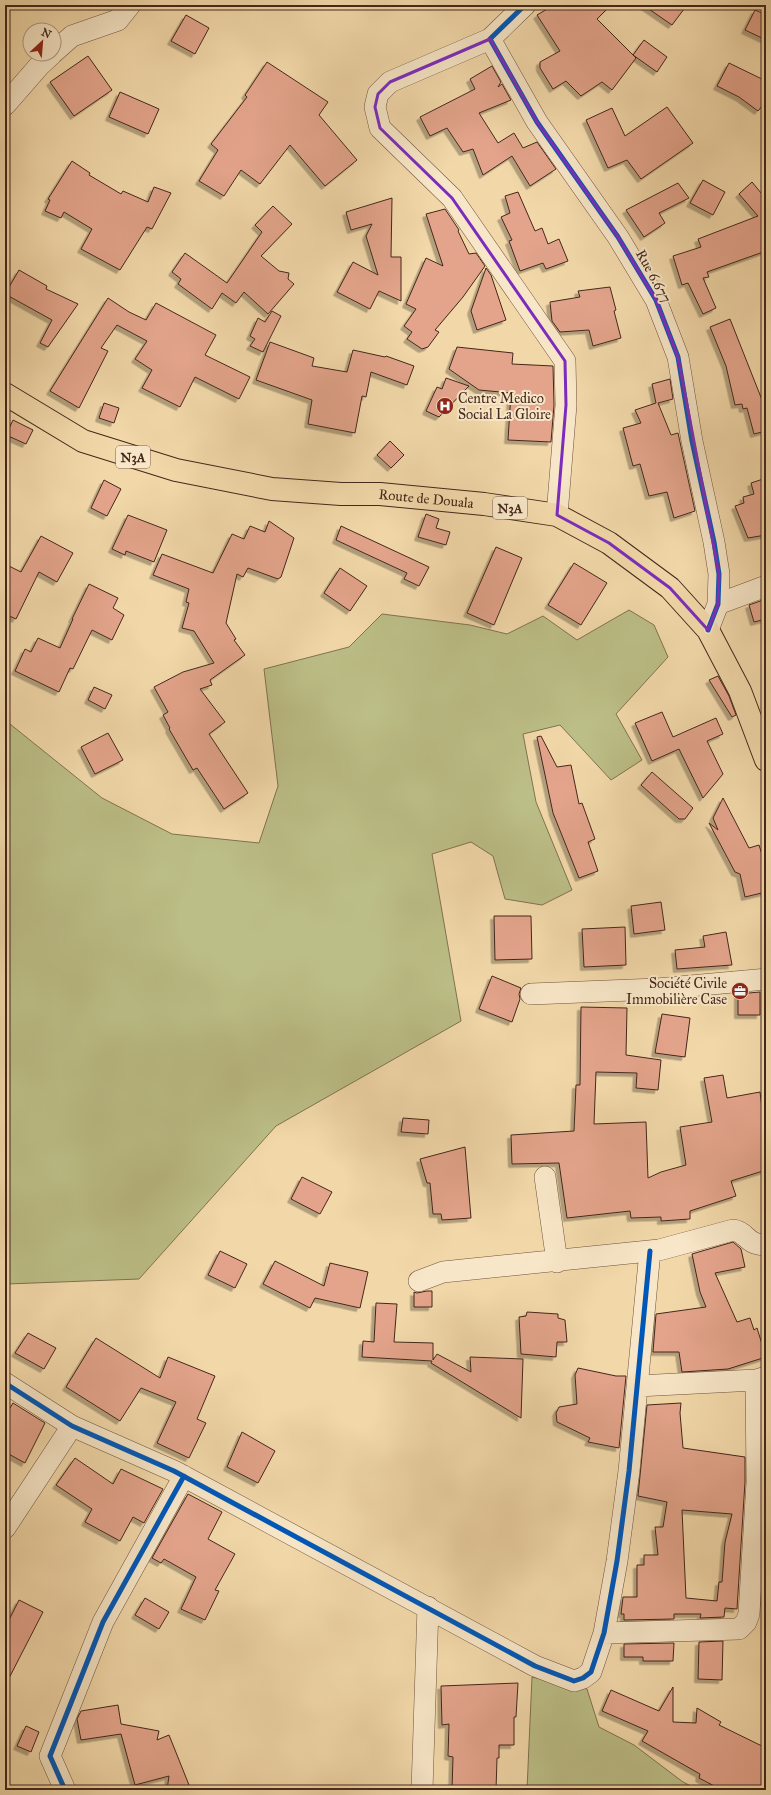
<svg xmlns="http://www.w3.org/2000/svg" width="771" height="1795" font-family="'IM FELL Great Primer',serif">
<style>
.green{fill:#bcbe87;stroke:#807251}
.building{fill:#e3a48b;stroke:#44271b;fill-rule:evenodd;filter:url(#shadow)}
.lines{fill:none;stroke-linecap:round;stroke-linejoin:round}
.street-casing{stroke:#70533e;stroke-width:22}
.highway-casing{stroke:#44271b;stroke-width:24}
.street{stroke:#f7e6c7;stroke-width:21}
.highway{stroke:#f2d8a9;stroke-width:22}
.cycleway-casing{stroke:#f7e6c7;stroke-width:8}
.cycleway{stroke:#0057b8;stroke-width:5}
.marked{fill:none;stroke:#7b2cbf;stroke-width:3;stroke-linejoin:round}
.labels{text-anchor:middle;stroke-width:4;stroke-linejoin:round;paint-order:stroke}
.shield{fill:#f7e6c7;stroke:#7a604f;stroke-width:1}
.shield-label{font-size:13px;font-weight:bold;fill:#44271b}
.street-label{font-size:14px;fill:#44271b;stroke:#f7e6c7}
.poi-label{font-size:14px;fill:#44271b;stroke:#f7e6c7;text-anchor:start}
</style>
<defs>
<filter id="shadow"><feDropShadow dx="-3.5" dy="3.5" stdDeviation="0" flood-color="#0004"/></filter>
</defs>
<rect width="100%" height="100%" fill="#f2d8a9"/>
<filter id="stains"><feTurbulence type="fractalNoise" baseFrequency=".005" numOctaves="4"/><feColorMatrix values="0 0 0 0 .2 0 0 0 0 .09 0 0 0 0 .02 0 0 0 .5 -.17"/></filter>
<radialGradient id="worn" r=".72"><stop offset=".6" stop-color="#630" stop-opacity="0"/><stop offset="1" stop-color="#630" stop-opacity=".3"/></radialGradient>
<!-- green -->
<path class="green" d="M629 610 654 625 668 657 616 714 642 760 611 780 560 725 523 734 536 802 572 890 542 905 505 899 493 856 471 842 432 854 461 1021 276 1126 139 1279 7 1284 5 1286V720L102 798 172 834 259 843 278 786 264 669 349 647 382 614 470 625 507 634 543 616 577 640Z
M532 1677 587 1689 599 1727 634 1745 683 1782 699 1790H527Z"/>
<!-- building -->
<path class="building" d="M554 5H611L597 19 636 58 612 90 602 82 581 96 566 81 553 89 540 68V62L560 51 537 15Z
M643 5H687L672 25Z
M755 10 766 15V40L745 30Z
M186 15 209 28 195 54 171 41Z
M644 40 667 57 657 72 633 55Z
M88 56 112 90 74 116 50 82Z
M267 62 328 102 319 115 357 160 325 186 290 145 260 184 241 170 224 196 199 181 218 150 211 144 247 97 245 95Z
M729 63 766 81V101L758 111 739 97 717 86Z
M492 66 501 82 498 87 502 84 511 100 479 113 498 143 514 133 523 148 537 142 556 169 530 186 512 156 483 175 473 149 463 152 447 128 430 136 420 117 475 89 470 79Z
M120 92 159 109 148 134 109 117Z
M667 107 693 143 641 179 627 160 608 168 586 120 612 108 625 136Z
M72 161 90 173 89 175 121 194 123 191 148 202 154 187 171 193 152 229 147 227 120 270 81 249 92 229 64 212 61 218 45 211 50 200 48 199Z
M703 180 725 192 713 215 690 203Z
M752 182 766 199V251L707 272 709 277 703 278 716 308 703 314 688 283 682 285 673 256 701 247 698 239 758 216 739 194Z
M678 183 689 198 659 213 665 223 644 237 626 210Z
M518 192 535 231 542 228 548 244 559 239 568 261 546 269 543 263 520 271 509 241 512 240 501 217 510 213 505 196Z
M392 198 391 257H401V301L379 291 370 309 337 292 353 262 378 275 366 236 372 224 351 230 346 212Z
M273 206 292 224 261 256 279 271 289 273 288 279 294 284 268 314 244 292 236 303 222 293 212 309 178 284 181 279 172 272 185 253 227 283 262 232 255 225Z
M445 209 459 230 458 231 469 254 476 253 485 266 463 297 435 330 439 332 428 347 422 349 407 339 412 332 404 326 416 309 406 304 426 258 443 266 426 214Z
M486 268 491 275 506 320 477 330 471 311Z
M19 270 47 286 46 289 78 304 48 347 40 343 52 320 5 294Z
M610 287 616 310 614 311 621 338 593 346 589 330 560 332 552 321 550 302 580 297 578 291Z
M108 298 129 312 146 320 156 303 216 335 205 355 250 377 239 399 195 377 180 407 142 388 152 370 135 359 147 341 117 325 101 348 108 351 79 408 50 391Z
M272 311 281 316 263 352 250 346 255 339 250 336 258 318 265 322Z
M730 319 766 410V431L754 434 747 408 743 409 742 404 735 405 726 366 710 327Z
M270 342 314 358 312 366 347 372 353 350 385 357 386 356 414 366 407 385 371 372 366 397 362 396 355 433 308 424 312 400 256 380Z
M457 347 513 353 512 364 553 366 554 405 551 442 508 440 511 393 479 390 449 369Z
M446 378 469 386 439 417 426 411 437 387 442 389Z
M670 379 673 399 658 403 671 435 678 433 695 511 674 518 667 492 649 496 640 464 633 466 623 428 641 423 635 410 656 403 652 384Z
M104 403 119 408 114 423 99 418Z
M13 420 33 430 26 444 6 435Z
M390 441 404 455 391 468 377 455Z
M766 478V535L748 538 735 506 744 503 743 497 754 494 751 483Z
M104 480 121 489 107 516 91 508Z
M426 514 439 519 436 528 450 532 446 545 418 537Z
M128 515 167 530 154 562 126 551 125 555 112 549Z
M269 521 294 538 281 577 278 579 248 568 243 577 237 574 226 623 236 639 234 640 245 655 210 680 212 685 200 689 225 722 209 734 248 793 224 809 197 768 193 770 169 729 170 728 163 715 168 712 154 687 183 672 214 663 194 631 182 628 189 603 186 602 189 589 153 575 162 554 213 573 232 534 244 539 250 526 265 532Z
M341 526 429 567 419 586 404 579 407 573 336 540Z
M41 536 73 553 57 582 39 572 16 619 5 614V564L21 572Z
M496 547 522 558 494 625 467 613Z
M574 563 607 583 581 625 548 605Z
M340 568 367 586 350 611 324 593Z
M89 584 118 598 113 608 124 615 112 640 92 630 73 669 70 668 59 692 15 671 25 649 31 652 38 638 60 648 73 619H72Z
M766 599V619L754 622 749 605Z
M718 676 729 696 736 715 732 717 709 680Z
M94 687 112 695 105 709 88 700Z
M662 712 673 737 716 718 723 734 707 741 723 774 703 798 679 749 652 761 635 723Z
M108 733 123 760 95 774 81 747Z
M541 736 557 767 571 765 579 804 582 803 595 839 588 842 598 871 579 878 553 813 537 737Z
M652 772 693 808 685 819H679L641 785Z
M723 798 749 848 759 845 766 867V892L745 897 740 874 735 872 709 823 718 830 713 818Z
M661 902 665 930 634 934 631 906Z
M494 916H531L532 959 495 960Z
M625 927 626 965 584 967 582 929Z
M726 932 732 965 677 969 675 950 705 947 703 936Z
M492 976 521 988 519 994 520 999 512 1022 479 1009Z
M760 992V1015H738V994Z
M581 1007 627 1008 626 1055 661 1060 658 1090 636 1088 637 1073 596 1072 594 1124 646 1122 648 1178 661 1172 686 1165 680 1127 712 1122 704 1078 723 1075 727 1098 760 1092 766 1139V1170L731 1181 736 1196 690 1211V1219L661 1221V1217L631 1218 630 1211 567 1218 559 1163 512 1164 511 1135 574 1131 576 1085H580Z
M662 1014 690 1018 685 1057 655 1053Z
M403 1118 429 1120 428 1134 401 1132Z
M465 1147 471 1218 442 1220 441 1214H433L430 1183H427L420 1159Z
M302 1177 332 1192 320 1214 291 1199Z
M733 1242 741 1249 745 1267 715 1273 737 1322 750 1318 754 1330 757 1328 766 1357 728 1369 682 1372 679 1352H653L656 1314 706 1307 700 1292 692 1254Z
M220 1251 247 1264 235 1288 208 1275Z
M275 1261 324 1286 330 1263 368 1272 360 1308 315 1298 310 1308 263 1284Z
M427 1291H432V1307H414V1292L417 1293Z
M376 1303 397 1304 394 1342 433 1343V1360L437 1354 471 1372 470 1357 523 1359 521 1418 431 1363 432 1361 362 1357 363 1341 374 1342Z
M527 1312 558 1314V1318L565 1320 567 1342H557L556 1357 521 1354 519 1317 526 1316Z
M28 1333 56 1348 44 1369 15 1353Z
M96 1338 160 1378 168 1357 215 1376 197 1419 206 1423 189 1458 157 1443 176 1402 141 1388 120 1421 66 1387Z
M578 1368 616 1376H626L619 1448 588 1442 590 1438 557 1422 556 1413 559 1407 577 1404 575 1375Z
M13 1403 45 1423 25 1463 5 1452V1416Z
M681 1403 680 1413 683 1448 745 1457V1482L737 1609 725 1608 724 1617 700 1618 701 1614H674V1619L624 1620V1614H621L623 1597H637V1565H644V1555H658L655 1527H663L667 1502 638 1496 647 1405ZM682 1510 732 1514 725 1542 722 1582H719L717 1601 686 1598Z
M242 1432 275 1451 258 1483 227 1467Z
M75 1458 113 1484 121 1469 163 1489 144 1523 133 1517 120 1541 85 1522 92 1509 56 1485Z
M188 1494 222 1512 208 1539 235 1554 215 1590 219 1591 205 1620 181 1609 196 1577 164 1559 161 1563 152 1558Z
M766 1532V1602H762Z
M145 1598 169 1612 159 1629 135 1615Z
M19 1600 43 1612 5 1686V1628Z
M723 1641 722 1680 698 1679 699 1642Z
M674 1643 673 1661H643V1657H624V1644Z
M518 1683 516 1717H514V1745H499V1758H497L496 1790H452L453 1757 448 1756 449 1724 442 1725 441 1686Z
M673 1687V1722L696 1723 697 1708 721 1722 719 1725 766 1748V1782L762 1790H722L699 1778 700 1774 642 1741 648 1731 602 1711 611 1690 659 1711Z
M118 1705 121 1724 159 1731 157 1740 169 1735 191 1790H167L169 1776 135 1785 121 1734 81 1740 77 1719 81 1711Z
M26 1726 39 1732 31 1752 17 1746Z"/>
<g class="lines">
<defs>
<path id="street" d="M525 5 490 39 537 122 618 237 656 300 678 357 692 441 714 542 719 574 718 604 708 630
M490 39 390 82 378 94 375 107 380 128 452 198 565 361 566 405 557 515
M54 52 72 36 118 20 130 5
M5 105 39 66 52 54
M718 604 766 586
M531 994 657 989 766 979
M545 1177 557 1262
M419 1281 443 1272 659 1250 733 1230C748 1232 745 1245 766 1245
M5 1383 72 1426 174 1471 535 1666 574 1681 583 1678 591 1672 604 1633 617 1561 629 1471 650 1251
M637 1386 756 1380 766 1377
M5 1528 72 1426
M604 1633 739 1629 746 1622 749 1614 757 1482 756 1380
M65 1790 50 1756 103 1622 184 1476
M422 1790 428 1607"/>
<g id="highway">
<path id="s1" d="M5 394 83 441 176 470 272 489 341 494H380L484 504 557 515 609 543 670 588 708 630 740 691 766 760"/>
</g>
</defs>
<!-- street casing -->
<use href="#street" class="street-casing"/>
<!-- highway casing -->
<use href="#highway" class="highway-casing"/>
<!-- street -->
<use href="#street" class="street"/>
<!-- highway -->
<use href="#highway" class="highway"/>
<defs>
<path id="cycleway" d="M525 5 490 39 537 122 618 237 656 300 678 357 692 441 714 542 719 574 718 604 708 630
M5 1383 72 1426 174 1471 535 1666 574 1681 583 1678 591 1672 604 1633 617 1561 629 1471 650 1251
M65 1790 50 1756 103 1622 184 1476"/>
</defs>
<!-- cycleway casing -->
<use href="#cycleway" class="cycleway-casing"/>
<!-- cycleway -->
<use href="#cycleway" class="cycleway"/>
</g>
<!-- marked area -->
<path class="marked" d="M490 39 537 122 618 237 656 300 678 357 719 574 718 604 708 630 670 588 609 543 557 515 566 405 565 361 452 198 380 128 375 107 378 94 390 82Z"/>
<!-- icons -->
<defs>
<symbol id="hospital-disc" viewBox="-11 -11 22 22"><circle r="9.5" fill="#8f2418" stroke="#f7e6c7"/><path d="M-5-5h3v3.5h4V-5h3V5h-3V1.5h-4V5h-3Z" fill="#fff"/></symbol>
<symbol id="office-disc" viewBox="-11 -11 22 22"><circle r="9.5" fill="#8f2418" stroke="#f7e6c7"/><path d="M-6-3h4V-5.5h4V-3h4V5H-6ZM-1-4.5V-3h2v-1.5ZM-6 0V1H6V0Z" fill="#fff"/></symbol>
</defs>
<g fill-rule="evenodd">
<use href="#hospital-disc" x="435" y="396" width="20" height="20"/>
<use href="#office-disc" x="730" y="981" width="20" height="20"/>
</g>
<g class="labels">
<!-- shield labels -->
<g class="shield">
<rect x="116" y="446" width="34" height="22" rx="3"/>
<rect x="493" y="497" width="34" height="22" rx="3"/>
</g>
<g class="shield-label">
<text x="133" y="462">N3A</text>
<text x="510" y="513">N3A</text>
</g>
<!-- street labels -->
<g class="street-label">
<text transform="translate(654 276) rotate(61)" y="5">Rue 6.677</text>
<text dy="5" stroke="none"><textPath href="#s1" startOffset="441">Route de Douala</textPath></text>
</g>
<!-- poi labels -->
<g class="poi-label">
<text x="458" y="403">Centre Medico<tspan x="458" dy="16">Social La Gloire</tspan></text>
<text x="727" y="988" text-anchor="end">Société Civile<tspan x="727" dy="16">Immobilière Case</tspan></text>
</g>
</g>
<!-- margin -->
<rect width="771" height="1795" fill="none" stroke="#f2d8a9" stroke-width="20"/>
<rect x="6" y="6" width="759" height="1783" fill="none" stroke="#44271b" stroke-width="2"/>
<rect x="10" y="10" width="751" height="1775" fill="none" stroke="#44271b"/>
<!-- north arrow -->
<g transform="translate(42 42) rotate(26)"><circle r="19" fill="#f7e6c7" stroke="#af9a82"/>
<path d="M0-3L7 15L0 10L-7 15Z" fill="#8f2418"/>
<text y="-6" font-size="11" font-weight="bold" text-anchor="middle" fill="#44271b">N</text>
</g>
<rect width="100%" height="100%" filter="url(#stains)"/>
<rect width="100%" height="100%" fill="url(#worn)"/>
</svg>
